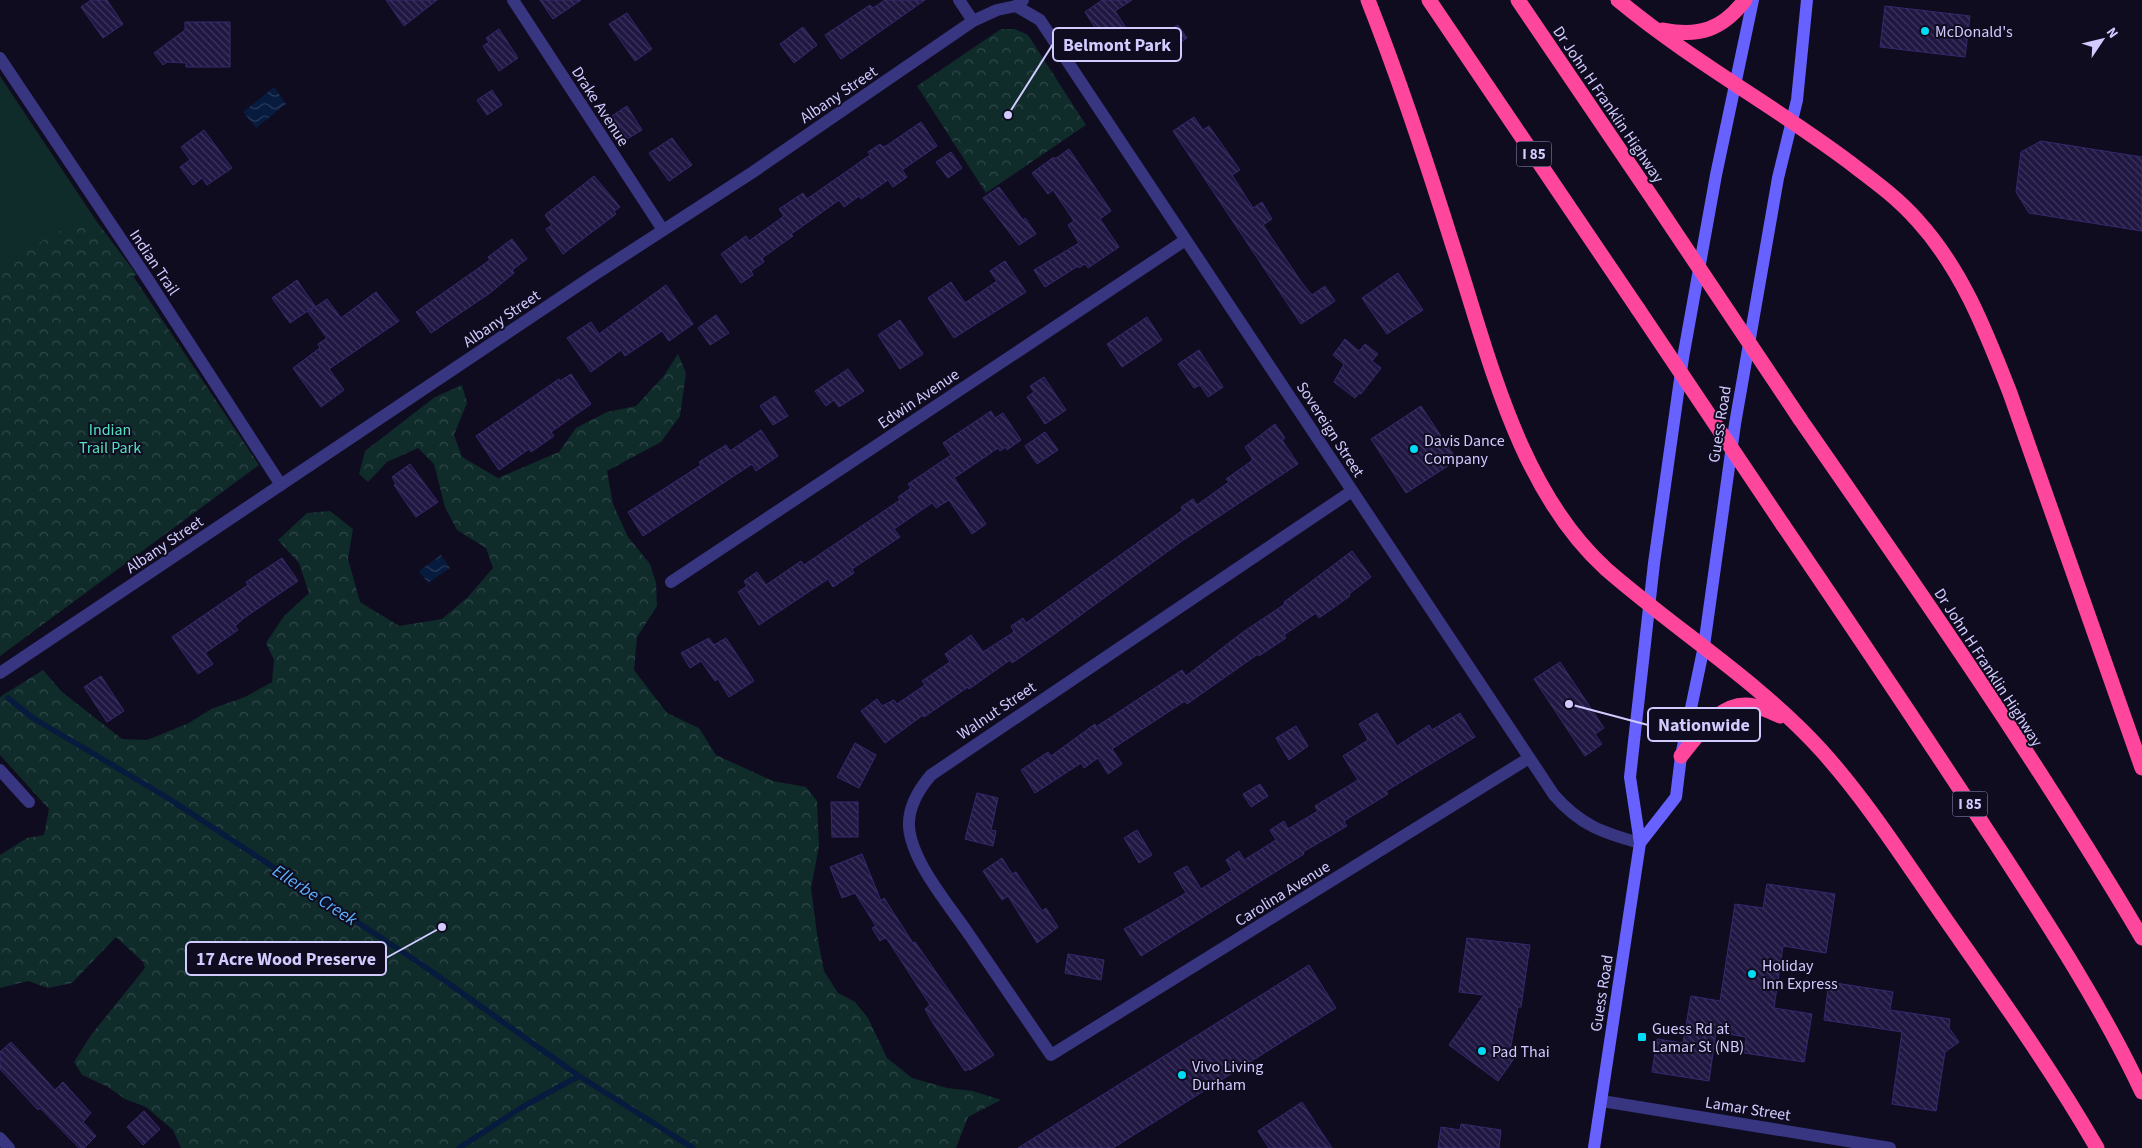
<svg xmlns="http://www.w3.org/2000/svg" width="2142" height="1148" font-family="'Source Sans 3',sans-serif">
<style>
.grass{fill:#0f2b2a}
.forest{fill:url(#forest-crowns)}
.water{fill:url(#water-waves)}
.lines{fill:none;stroke-linecap:round;stroke-linejoin:round}
.stream{stroke:#071b3e;stroke-width:5.5}
.building{fill:url(#building-back-hatch);stroke:#37286f}
.minor{stroke:#383581;stroke-width:12}
.secondary{stroke:#6762ff;stroke-width:12}
.motorway{stroke:#ff469d;stroke-width:15}
.motorway-bridge{stroke:#ff469d;stroke-width:15}
.poi-dot{fill:#00dcf6;stroke:#100c20;stroke-width:2}
.labels{text-anchor:middle;stroke-width:4;stroke-linejoin:round;paint-order:stroke}
.shield{fill:#100c20;stroke:#9792bc;stroke-width:1}
.shield-label{font-size:15px;font-weight:bold;fill:#d1cbff}
.poi-label{font-size:16px;fill:#d1cbff;stroke:#100c20;text-anchor:start}
.street-label{font-size:16px;fill:#d1cbff;stroke:#100c20}
.park-label{font-size:16px;fill:#53e3c0;stroke:#100c20}
.water-label{font-size:18px;font-style:italic;fill:#59b1ff;stroke:#100c20}
.leader{fill:none;stroke:#d1cbff;stroke-width:2}
.callout-dot{fill:#d1cbff;stroke:#100c20;stroke-width:2}
.callout{fill:#100c20;stroke:#d1cbff;stroke-width:2}
.callout-label{font-size:18px;text-anchor:middle;font-weight:bold;fill:#d1cbff}
</style>
<defs>
<pattern id="forest-crowns" width="20" height="18" patternUnits="userSpaceOnUse" patternTransform="scale(1.25)"><rect width="20" height="18" fill="#0f2b2a"/><path d="M2 6a3 3 0 1 1 6 0M12 15a3 3 0 1 1 6 0" fill="none" stroke="#31484a"/></pattern>
<pattern id="water-waves" width="16" height="10" patternUnits="userSpaceOnUse" patternTransform="scale(1.25)"><rect width="16" height="10" fill="#071b3e"/><path d="M0 5q4-4 8 0t8 0" fill="none" stroke="#2a3b5b"/></pattern>
<pattern id="building-back-hatch" width="6" height="6" patternUnits="userSpaceOnUse" patternTransform="scale(1.25)"><rect width="6" height="6" fill="#201742"/><path d="M-1 5l2 2M0 0l6 6M5-1l2 2" fill="none" stroke="#3f375e"/></pattern>
</defs>
<rect width="100%" height="100%" fill="#100c20"/>
<!-- grass -->
<path class="grass" d="M0 76 97 222 0 283Z"/>
<!-- forest -->
<path class="forest" d="M1001 29H1015L1028 35 1086 125 986 193 917 86Z
M97 222 137 275 133 276 259 465 0 656V268L56 232Z
M678 354 686 373 680 416 661 442 607 471 613 504 628 537 650 564 656 583 657 606 637 637 634 670 667 713 699 728 716 755 773 781 806 787 817 801 819 846 811 888 817 934 824 971 838 993 855 1002 868 1018 887 1058 912 1078 947 1088 973 1091 1001 1100 968 1117 956 1148H181L173 1130 146 1107 125 1099 108 1087 82 1075 74 1062 91 1035 145 968 143 962 116 937 72 983 48 988 28 981 0 988V855L27 838 44 835 49 809 0 755V697L43 670 62 692 122 739 147 740 189 723 211 709 245 697 272 682 274 660 266 643 284 616 309 593 299 563 278 540 307 513 330 511 353 529 348 559 360 602 399 626 442 619 468 597 493 568 486 548 457 530 445 507 434 464 418 448 387 462 368 482 359 474 365 451 435 397 462 385 467 403 454 435 462 457 498 478 559 452 576 428 607 412 636 406 663 377Z"/>
<!-- water -->
<path class="water" d="M274 87 286 104 256 128 243 112Z
M441 555 450 568 428 583 419 571Z"/>
<g class="lines">
<!-- stream -->
<path class="stream" d="M8 698 33 718 168 798 424 966 579 1076 693 1148
M459 1148 524 1106 579 1076"/>
</g>
<!-- building -->
<path class="building" d="M91 0H107L123 24 103 38 81 7Z
M386 0H437L404 26Z
M540 0H581L553 19Z
M885 0H925L841 59 825 35 870 5 873 8Z
M1102 0H1132L1115 11 1126 28 1104 42 1085 12Z
M1885 6 1970 16 1965 57 1880 47Z
M627 13 652 49 635 61 609 24Z
M185 22H230V67H186V63L167 62 163 65 154 53 185 30Z
M1178 25 1187 38 1174 47 1165 33Z
M803 27 817 45 794 63 780 44Z
M499 29 518 58 499 71 483 46 489 42 486 38Z
M492 90 502 105 487 115 477 100Z
M627 106 642 130 627 139 612 116Z
M1194 117 1203 130 1209 126 1240 170 1232 175 1253 208 1262 202 1272 219 1263 225 1302 283 1312 295 1325 286 1335 301 1301 324 1173 131Z
M921 122 937 146 902 170 907 177 893 187 888 180 861 199 859 196 844 207 839 200 797 230 791 234 793 236 762 258 764 262 751 271 753 275 741 283 721 254 746 236 749 241 784 216 779 209 803 193 807 199 870 155 868 152 880 144 883 147 886 146Z
M204 130 232 168 207 185 202 178 193 185 180 167 190 160 181 147Z
M672 138 692 165 669 181 649 153Z
M2041 141 2142 157V231L2029 213 2016 192 2021 152Z
M1069 149 1111 211 1100 219 1119 247 1088 268 1085 264 1079 268 1078 266 1045 287 1034 270 1079 243 1068 225 1074 221 1053 190 1048 194 1032 173 1054 157 1055 159Z
M951 152 962 168 948 178 936 162Z
M594 176 620 207 614 211 616 214 563 254 546 229 552 225 545 215Z
M999 187 1023 220 1025 218 1036 234 1019 245 983 198Z
M512 239 527 259 512 270 514 273 490 293 431 333 416 312 490 260 488 257Z
M1005 261 1026 292 954 338 928 298 951 282 965 303 997 281 990 271Z
M1398 273 1423 310 1387 334 1362 298Z
M297 280 315 306 290 323 272 298Z
M666 285 693 324 669 341 662 331 625 356 621 350 591 372 567 338 591 322 599 334Z
M376 292 399 321 329 369 344 390 321 407 293 368 320 348 318 344 327 338 308 312 327 299 341 318Z
M716 315 729 333 710 345 698 328Z
M1147 317 1162 340 1122 367 1107 344Z
M900 320 923 354 900 369 878 335Z
M1345 339 1359 351 1365 344 1378 354 1372 361 1381 368 1361 394 1359 393 1355 398 1334 382 1344 364 1333 355Z
M1199 350 1223 387 1208 397 1200 385 1194 388 1178 364Z
M848 369 864 391 839 407 834 400 826 406 815 391Z
M571 374 591 404 551 432 554 436 531 452 529 449 499 470 476 436 559 379 560 381Z
M1044 377 1066 410 1045 424 1027 397 1034 392 1030 386Z
M775 396 788 416 773 425 760 406Z
M1421 406 1457 460 1406 493 1371 439Z
M991 411 995 418 1003 413 1021 440 1007 450 1006 447 1000 451 998 448 954 478 986 524 972 534 949 500 936 508 932 503 894 529 900 537 852 569 854 573 833 587 828 579 759 625 738 592 747 586 744 581 757 572 766 585 801 561 804 565 900 500 898 497 911 488 908 484 951 455 943 443Z
M1275 424 1285 438 1282 440 1298 464 1182 541 1056 633 1012 663 1010 660 969 689 968 687 924 717 923 715 885 743 861 711 877 699 882 706 894 700 897 704 925 685 922 681 950 662 945 654 971 635 983 652 1014 632 1011 626 1023 618 1026 623 1183 510 1181 507 1193 499 1197 505 1229 482 1226 479 1253 460 1245 447Z
M761 430 778 456 756 471 752 464 643 536 628 512 701 465 699 462 726 445 730 451Z
M1045 432 1058 450 1037 464 1025 446Z
M410 464 438 502 416 517 394 485 396 484 392 477Z
M1352 551 1371 577 1349 594 1350 596 1319 618 1316 613 1284 635 1286 638 1259 656 1258 654 1187 704 1185 701 1112 749 1122 764 1108 774 1098 758 1084 768 1081 763 1035 793 1021 770 1048 752 1051 756 1095 724 1096 727 1182 670 1186 676 1243 632 1285 604 1284 602Z
M282 558 298 581 244 618 235 626 238 630 205 653 213 664 198 674 172 637 248 585 246 582Z
M709 638 714 645 726 638 754 681 729 697 718 679 715 681 701 661 690 668 681 653Z
M1560 662 1604 728 1595 734 1602 744 1585 756 1534 679Z
M101 676 124 711 107 722 84 687Z
M1377 713 1397 746 1429 725 1432 730 1460 713 1475 737 1386 791 1388 794 1344 821 1347 826 1303 852 1304 854 1141 956 1124 929 1186 893 1174 873 1187 866 1201 889 1232 870 1226 860 1239 851 1244 860 1276 840 1270 830 1284 821 1288 829 1318 811 1315 806 1358 780 1343 756 1368 740 1359 724Z
M1296 726 1308 746 1289 760 1276 738Z
M855 743 876 755 859 788 837 777Z
M1260 784 1268 796 1251 807 1243 794Z
M977 793 998 798 991 830 996 831 993 846 965 839Z
M831 802H858V837H832Z
M1137 830 1152 855 1139 863 1124 838Z
M862 854 881 901 884 898 913 943 915 942 994 1055 970 1070 969 1069 965 1071 931 1020 925 1009 930 1005 887 939 884 938 880 941 872 928 876 926 855 893 842 898 830 867Z
M1002 858 1012 874 1016 872 1042 911 1046 908 1058 927 1037 943 1008 896 1002 900 983 871Z
M1767 884 1835 894 1826 953 1783 946 1774 1008 1812 1014 1804 1062 1744 1053 1746 1037 1716 1032 1709 1081 1652 1072 1657 1039 1683 1043 1691 996 1720 1001 1735 904 1763 908Z
M1467 938 1530 945 1521 1007H1518L1510 1051 1516 1056 1498 1081 1449 1045 1484 995 1459 992Z
M1068 954 1104 960 1101 980 1065 973Z
M1309 965 1336 1008 1113 1148H1018Z
M1829 982 1893 992 1890 1010 1950 1019 1949 1028 1959 1042 1945 1052 1936 1111 1892 1104 1902 1032 1824 1020Z
M11 1042 55 1090 63 1082 91 1113 83 1122 96 1136 84 1148H79L40 1108 38 1110 0 1069V1052Z
M1302 1102 1332 1148H1269L1258 1131Z
M144 1111 160 1129 143 1145 127 1127Z
M1461 1124 1501 1130 1499 1148H1438L1441 1127 1460 1130Z"/>
<g class="lines">
<!-- minor -->
<path class="minor" d="M513 0 663 230
M959 0 973 21
M1016 6 1040 20 1554 795C1580 825 1603 833 1640 843
M0 58 149 281 281 485
M1352 491 931 775C919 789 908 808 909 827 912 863 950 906 970 936 997 975 1024 1015 1051 1055L1529 758
M671 582 1184 241
M0 673 594 275 753 172 973 21 997 10 1016 6 1023 0
M0 770 29 802
M1602 1101 1890 1148
M0 1138 9 1148"/>
<!-- secondary -->
<path class="secondary" d="M1640 843 1676 797 1681 756 1704 646 1735 424 1778 178 1797 100 1807 0
M1594 1148 1640 843 1630 777 1654 563 1683 358 1716 175 1753 0"/>
<!-- motorway -->
<path class="motorway" d="M1368 0C1400 81 1427 163 1453 246 1489 356 1518 489 1606 569 1677 631 1758 681 1821 750 1867 801 1905 861 1944 917 1997 993 2051 1068 2097 1148
M1429 0 1638 309
M1518 0 1655 202
M1618 0C1689 59 1771 104 1845 159 1870 178 1896 196 1917 220 1962 269 1986 332 2010 393L2142 768
M1663 30C1699 37 1722 30 1745 0
M1800 419C1918 589 2037 760 2142 938
M1783 525C1855 631 1926 737 1996 844 2048 924 2101 1005 2142 1092
M1681 756C1698 735 1722 698 1754 706 1763 708 1771 712 1780 716"/>
<!-- motorway-bridge -->
<path class="motorway-bridge" d="M1655 202 1800 419
M1638 309 1783 525"/>
</g>
<!-- markers -->
<g class="poi-dot">
<circle cx="1925" cy="31" r="5"/>
<circle cx="1414" cy="449" r="5"/>
<circle cx="1752" cy="974" r="5"/>
<rect x="1637" y="1032" width="10" height="10" rx="2.5"/>
<circle cx="1482" cy="1051" r="5"/>
<circle cx="1182" cy="1075" r="5"/>
</g>
<g class="labels">
<!-- shield labels -->
<g class="shield">
<rect x="1516.5" y="141.5" width="35" height="25" rx="4"/>
<rect x="1952.5" y="791.5" width="35" height="25" rx="4"/>
</g>
<g class="shield-label">
<text x="1534" y="159">I 85</text>
<text x="1970" y="809">I 85</text>
</g>
<!-- poi labels -->
<g class="poi-label">
<text x="1935" y="37">McDonald's</text>
<text x="1424" y="446">Davis Dance<tspan x="1424" dy="18">Company</tspan></text>
<text x="1762" y="971">Holiday<tspan x="1762" dy="18">Inn Express</tspan></text>
<text x="1652" y="1034">Guess Rd at<tspan x="1652" dy="18">Lamar St (NB)</tspan></text>
<text x="1492" y="1057">Pad Thai</text>
<text x="1192" y="1072">Vivo Living<tspan x="1192" dy="18">Durham</tspan></text>
</g>
<!-- street labels -->
<g class="street-label">
<text transform="translate(838 94) rotate(-34)" y="6">Albany Street</text>
<text transform="translate(1609 104) rotate(56)" y="6">Dr John H Franklin Highway</text>
<text transform="translate(601 106) rotate(57)" y="6">Drake Avenue</text>
<text transform="translate(155 262) rotate(56)" y="6">Indian Trail</text>
<text transform="translate(501 318) rotate(-34)" y="6">Albany Street</text>
<text transform="translate(918 398) rotate(-34)" y="6">Edwin Avenue</text>
<text transform="translate(1719 424) rotate(-81)" y="6">Guess Road</text>
<text transform="translate(1331 429) rotate(57)" y="6">Sovereign Street</text>
<text transform="translate(164 544) rotate(-34)" y="6">Albany Street</text>
<text transform="translate(1989 667) rotate(57)" y="6">Dr John H Franklin Highway</text>
<text transform="translate(996 710) rotate(-34)" y="6">Walnut Street</text>
<text transform="translate(1282 893) rotate(-32)" y="6">Carolina Avenue</text>
<text transform="translate(1601 993) rotate(-81)" y="6">Guess Road</text>
<text transform="translate(1748 1108) rotate(9)" y="6">Lamar Street</text>
</g>
<!-- park labels -->
<g class="park-label">
<text x="110" y="435">Indian<tspan x="110" dy="18">Trail Park</tspan></text>
</g>
<!-- water labels -->
<g class="water-label">
<text transform="translate(315 895) rotate(33)" y="6">Ellerbe Creek</text>
</g>
</g>
<!-- callouts -->
<path class="leader" d="M1008 115L1053 44M1569 704L1648 725M442 927L386 958"/>
<g class="callout-dot">
<circle cx="1008" cy="115" r="5"/>
<circle cx="1569" cy="704" r="5"/>
<circle cx="442" cy="927" r="5"/>
</g>
<g class="callout">
<rect x="1053" y="28" width="128" height="33" rx="5"/>
<rect x="1648" y="708" width="112" height="33" rx="5"/>
<rect x="186" y="942" width="200" height="33" rx="5"/>
</g>
<g class="callout-label">
<text x="1117" y="51">Belmont Park</text>
<text x="1704" y="731">Nationwide</text>
<text x="286" y="965">17 Acre Wood Preserve</text>
</g>
<!-- north arrow -->
<g transform="translate(2102 40) rotate(55)" stroke="#100c20" stroke-width="4" paint-order="stroke">
<path d="M0-4L9 19L0 12L-9 19Z" fill="#d1cbff"/>
<text y="-8" font-size="14" font-weight="bold" text-anchor="middle" fill="#d1cbff">N</text>
</g>
</svg>
